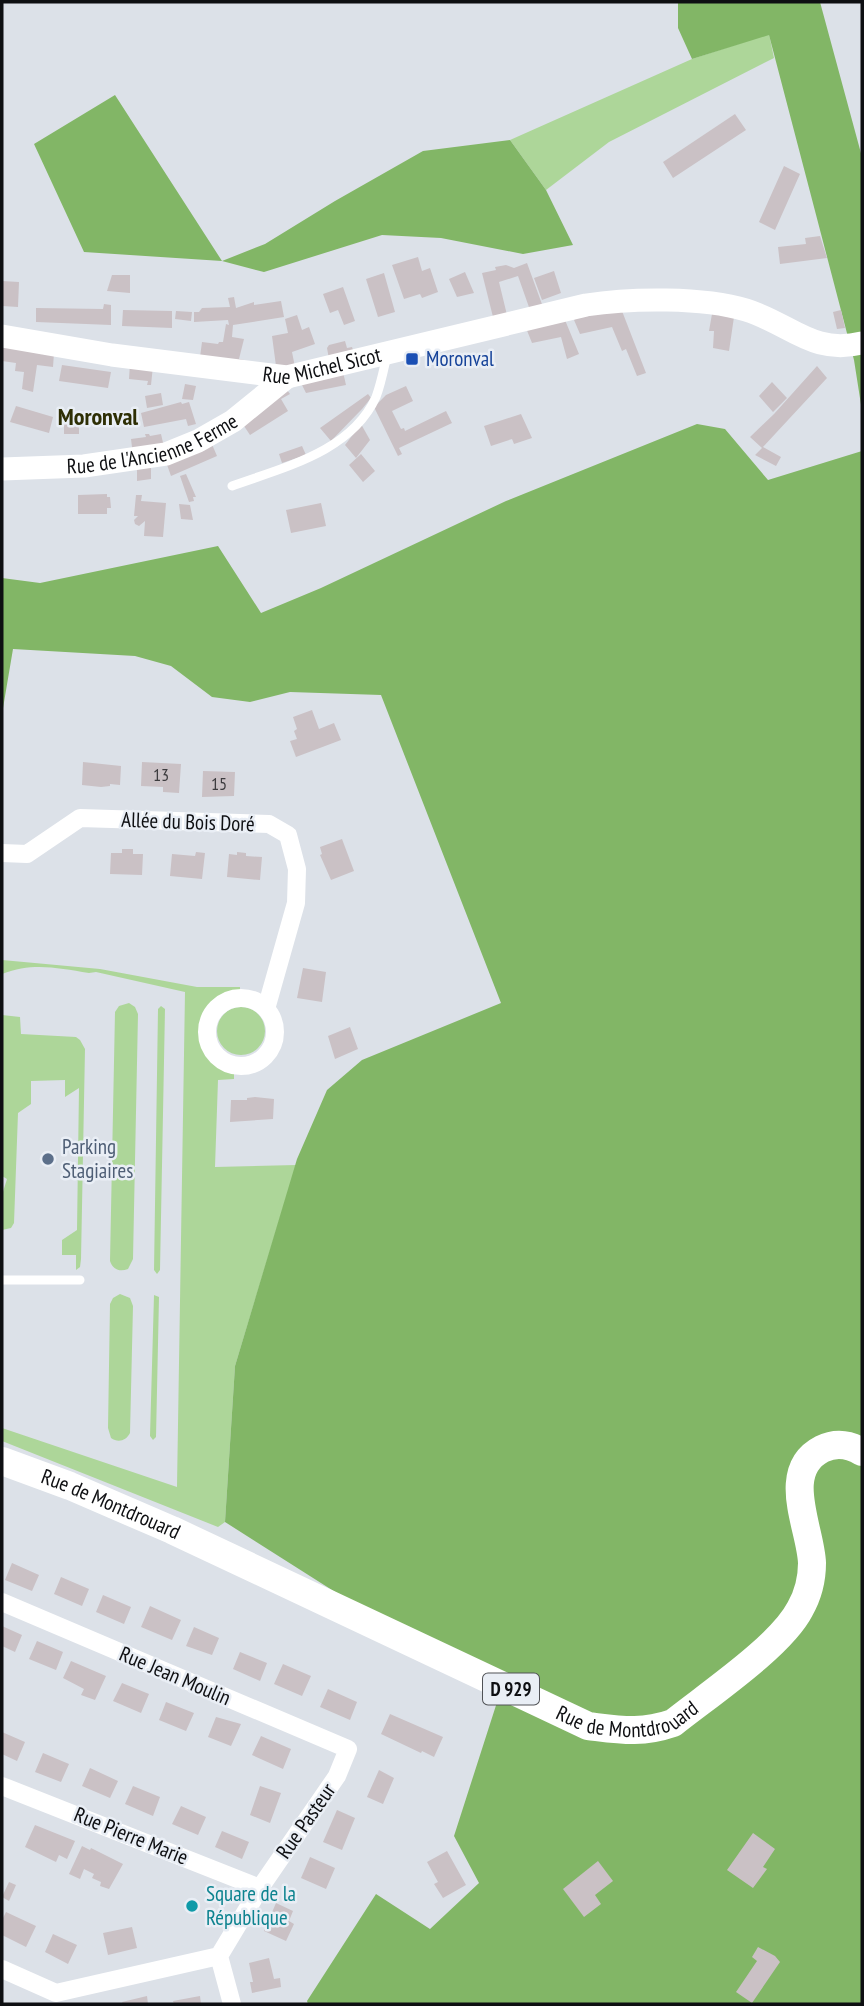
<svg xmlns="http://www.w3.org/2000/svg" width="864" height="2006" font-family="'PT Sans Narrow',sans-serif">
<style>
.green{fill:#add699}
.forest{fill:#82b666}
.building{fill:#cac1c5}
.lines{fill:none;stroke-linecap:round;stroke-linejoin:round}
.service{stroke:#fff;stroke-width:9}
.minor{stroke:#fff;stroke-width:18}
.tertiary{stroke:#fff;stroke-width:23}
.primary{stroke:#fff;stroke-width:28}
.transit-dot{fill:#1a4fb4;stroke:#e9eef5;stroke-width:2.5}
.service-dot{fill:#5c6f8a;stroke:#e9eef5;stroke-width:2.5}
.culture-dot{fill:#0f9aa8;stroke:#e9eef5;stroke-width:2.5}
.labels{text-anchor:middle;stroke-width:5;stroke-linejoin:round;paint-order:stroke}
.number-label{font-size:18px;fill:#3d3c3f}
.shield{fill:#e9eef5;stroke:#505256;stroke-width:2}
.shield-label{font-size:19px;font-weight:bold;fill:#0e0f12}
.transit-label{font-size:21px;fill:#164399;stroke:#e9eef5;text-anchor:start}
.street-label{font-size:21px;fill:#0e0f12;stroke:#e9eef5}
.service-label{font-size:21px;fill:#4e5e75;stroke:#e9eef5;text-anchor:start}
.culture-label{font-size:21px;fill:#0d838f;stroke:#e9eef5;text-anchor:start}
.quarter-label{font-size:24px;font-weight:bold;fill:#2e2f05;stroke:#e9eef5}
</style>
<rect width="100%" height="100%" fill="#dce1e8"/>
<!-- green -->
<path class="green" d="M769 34 774 58 609 142 546 190 510 140 692 59Z
M2 960 100 969 197 987H240V991C228 995 213 998 206 1010 195 1027 200 1055 217 1066 222 1069 229 1069 234 1070V1079L218 1080 215 1167 296 1165 235 1366 225 1522 218 1527 2 1441V1428L177 1487 185 992 96 972 89 973C57 968 33 962 2 974Z
M129 1003 135 1007 138 1014 133 1259 128 1269C120 1272 113 1270 110 1261L115 1012 119 1006Z
M161 1006 165 1009 160 1270 157 1274 154 1270 158 1009Z
M217 1031a24 24 0 1 1 48 0a24 24 0 1 1-48 0Z
M2 1015 20 1017 21 1034 76 1037 80 1040 85 1049 81 1259 80 1267 76 1270V1255H62V1240L77 1230 79 1088 65 1097V1080L31 1081V1104L18 1113 14 1223 11 1228 2 1230V1195L7 1179 2 1176Z
M120 1294 130 1298 133 1306 130 1433C126 1441 118 1443 111 1438L108 1428 110 1304 113 1298Z
M154 1295 159 1297 156 1437 153 1440 150 1436Z"/>
<!-- forest -->
<path class="forest" d="M678 2H820L862 157V411L854 360 769 35 692 59 678 28Z
M115 95 222 261 265 244 335 201 423 151 510 140 546 190 573 245 523 254 441 238 382 235 264 272 222 261 84 252 34 144Z
M697 424 725 429 768 480 862 451V2004H308L307 2001 376 1894 430 1929 479 1883 454 1836 499 1696 225 1522 235 1366 297 1159 327 1090 362 1060 501 1003 381 695 290 692 250 702 212 697 171 666 135 656 13 649 2 714V578L40 583 218 546 261 613 321 588 506 501Z"/>
<!-- building -->
<path class="building" d="M735 114 746 130 673 178 663 162Z
M784 166 800 174 775 230 759 222Z
M820 236 827 258 780 264 778 247 806 244 805 238Z
M418 257 422 271 430 268 438 292 422 298 420 294 404 299 392 265Z
M527 263 543 307 530 310 518 276 499 282 507 315 493 317 482 273 496 270 495 267 506 265 514 268Z
M554 271 561 293 542 300 534 278Z
M465 272 474 293 457 297 449 279Z
M384 273 395 312 378 317 366 279Z
M112 275H130V293L107 291Z
M2 281 19 282 18 307 2 306Z
M343 287 355 321 344 325 338 310 330 313 323 294Z
M234 297 236 308 254 302V305L281 301 284 317 233 325 232 337 244 339 239 359 244 360V363L200 357 202 342 218 344 219 342H223L226 324 229 325 228 320 194 322V312H199L202 308 230 307 228 298Z
M104 304 111 305V325L36 322V308L103 309Z
M123 310 172 311V328L122 326Z
M841 310 845 328 837 329 833 312Z
M176 311 192 312 191 321 175 319Z
M613 311H622L646 373 637 376 626 349 622 351 612 327 580 334 574 320 576 318Z
M712 314 734 317 729 351 713 348 714 331H709Z
M297 315 302 330 309 327 315 344 292 352 295 367 276 366 272 336 288 333 285 319Z
M565 320 579 354 567 359 561 337 532 343 526 328Z
M345 341 347 348 352 347 354 353 329 359 327 348 329 345Z
M2 345 54 353 53 367 37 365 33 392 22 389 24 372 15 371 16 363 2 361Z
M130 363 153 366 151 385H147L148 381 129 379Z
M62 365 111 372 108 388 59 381Z
M817 366 827 378 763 447 781 457 776 466 755 455 762 448 750 437 774 414Z
M343 372 346 385 306 393 300 381Z
M772 382 787 398 773 412 759 396Z
M185 384 196 386 193 400 182 399Z
M406 386 413 401 392 411 401 429 404 428 405 431 446 411 452 423 399 448 402 454 398 456 374 407 386 395Z
M287 390 290 394 281 399 288 411 250 435 242 423Z
M161 393 163 405 147 408 145 396Z
M368 394 371 398 362 409 331 441 320 428Z
M181 402 182 404 189 402 196 424 188 426 186 419 144 427 141 413Z
M16 406 53 417 49 433 10 422Z
M521 414 532 438 514 444 512 439 491 446 484 426Z
M64 416 79 417V434H64Z
M361 424 370 440 356 458 345 445Z
M145 434H149L150 436 161 434 164 447 133 455 131 439 146 437Z
M211 442 217 456 171 476 166 462Z
M302 446 306 455 282 463 279 454Z
M361 454 375 471 363 482 349 465Z
M151 466V479L137 481V468Z
M186 474 196 497H193L194 501 189 502 180 476Z
M107 494V497H110L111 508H107V514H78V495Z
M136 495H142L141 501 166 503 163 537 144 536 145 521 139 526 135 524 134 520 138 516H134Z
M321 503 326 526 291 533 286 510Z
M179 504 190 505 193 520 181 519Z
M312 710 319 729 334 723 341 740 296 757 290 741 297 739 294 731 297 729 293 717Z
M83 762 121 766 120 785 110 784V786L101 787 82 785Z
M142 762 181 764 179 793 163 792V787L141 786Z
M203 771 235 772 234 796 202 797Z
M342 839 354 871 331 880 320 855 322 854 320 847Z
M122 849H133V854H143L142 875 110 874 111 853H122Z
M196 852 205 853 202 879 170 876 172 854 195 856Z
M237 852 246 853V856L262 857 260 880 227 877 229 854 237 855Z
M303 968 326 972 322 1002 297 998Z
M350 1027 358 1049 335 1059 328 1036Z
M255 1097 274 1099 273 1119 230 1122 231 1100H247V1098Z
M12 1563 39 1575 32 1591 5 1580Z
M61 1577 89 1589 82 1606 54 1594Z
M103 1595 131 1607 124 1624 96 1612Z
M150 1606 181 1620 172 1640 141 1627Z
M2 1626 22 1635 15 1652 2 1646Z
M194 1627 219 1638 212 1655 186 1646Z
M37 1641 63 1652 56 1670 29 1659Z
M240 1652 267 1663 260 1681 233 1669Z
M71 1661 106 1676 95 1700 81 1695 84 1689 63 1678Z
M283 1664 311 1676 302 1696 274 1684Z
M122 1683 149 1694 141 1713 113 1701Z
M328 1689 357 1702 350 1720 320 1707Z
M166 1702 194 1713 186 1731 159 1720Z
M390 1714 443 1737 434 1757 422 1751 421 1753 381 1734Z
M216 1717 241 1724 231 1746 208 1737Z
M2 1732 25 1742 17 1761 2 1754Z
M261 1736 291 1749 283 1769 252 1755Z
M43 1753 69 1764 61 1782 35 1772Z
M90 1768 118 1781 110 1798 82 1786Z
M379 1770 394 1778 383 1804 367 1797Z
M133 1786 160 1797 153 1816 125 1804Z
M260 1786 281 1793 270 1823 250 1815Z
M181 1806 206 1817 198 1835 172 1824Z
M337 1810 355 1818 342 1850 323 1842Z
M35 1825 75 1841 67 1859 59 1855 56 1862 25 1847Z
M222 1831 249 1842 242 1859 215 1847Z
M753 1833 775 1849 763 1867 767 1869 753 1888 727 1870Z
M82 1846 90 1850 91 1848 123 1864 109 1889 100 1886 101 1882 92 1878 94 1874 84 1869 80 1879 69 1874Z
M447 1851 466 1885 443 1898 434 1884 438 1882 427 1862Z
M310 1857 335 1868 326 1889 301 1878Z
M598 1861 613 1881 595 1895 601 1904 584 1917 563 1889Z
M9 1882 16 1885 9 1901 2 1897Z
M276 1903 293 1911 289 1921 294 1924 286 1941 264 1931Z
M6 1912 36 1926 26 1947 2 1935V1920Z
M132 1927 137 1948 108 1955 103 1933Z
M53 1934 77 1945 68 1964 45 1952Z
M758 1947 775 1956 780 1962 752 2003 736 1992 757 1961 752 1957Z
M269 1958 274 1979 280 1978 281 1987 252 1993 250 1982H253L249 1963Z
M147 1996 148 2004H123L122 2002Z
M200 1996 201 2004H174L173 2001Z"/>
<g class="lines">
<!-- service -->
<path class="service" d="M232 486C284 467 351 452 376 397 381 384 384 368 387 355
M2 1280H80"/>
<!-- minor -->
<path class="minor" d="M2 853 27 854 80 818 269 824 288 835 297 869 296 903 266 1009
M207 1032a34 34 0 1 1 68 0a34 34 0 1 1-68 0Z
M2 1602 348 1749 337 1776 260 1888 219 1956 232 2004
M2 1786 260 1888
M2 1969 56 1993 219 1956"/>
<!-- tertiary -->
<g class="tertiary">
<path id="s1" d="M2 336 112 355 287 377 586 305C631 298 703 297 746 310 791 324 812 355 862 343"/>
<path id="s2" d="M2 469 84 466 166 454 198 441 233 421 287 377"/>
</g>
<!-- primary -->
<path class="primary" id="s3" d="M2 1461 70 1486 172 1530 588 1726C621 1730 641 1734 673 1723 708 1695 781 1646 800 1609 808 1595 812 1579 812 1563 811 1529 779 1471 822 1449 836 1442 849 1444 862 1452"/>
</g>
<!-- markers -->
<rect class="transit-dot" x="405" y="352" width="14" height="14" rx="3.5"/>
<circle class="service-dot" cx="48" cy="1159" r="7"/>
<circle class="culture-dot" cx="192" cy="1906" r="7"/>
<g class="labels">
<!-- number labels -->
<g class="number-label">
<text x="161" y="781">13</text>
<text x="219" y="790">15</text>
</g>
<!-- shield labels -->
<rect class="shield" x="483" y="1673.5" width="56" height="31" rx="5"/>
<g class="shield-label">
<text x="511" y="1696">D 929</text>
</g>
<!-- transit labels -->
<g class="transit-label">
<text x="426" y="366">Moronval</text>
</g>
<!-- street labels -->
<g class="street-label">
<text dy="7" stroke="none"><textPath href="#s1" startOffset="324">Rue Michel Sicot</textPath></text>
<text dy="7" stroke="none"><textPath href="#s2" startOffset="154">Rue de l'Ancienne Ferme</textPath></text>
<text transform="translate(188 822) rotate(2)" y="7">Allée du Bois Doré</text>
<text dy="7" stroke="none"><textPath href="#s3" startOffset="117">Rue de Montdrouard</textPath></text>
<text transform="translate(175 1676) rotate(23)" y="7">Rue Jean Moulin</text>
<text dy="7" stroke="none"><textPath href="#s3" startOffset="684">Rue de Montdrouard</textPath></text>
<text transform="translate(306 1821) rotate(-55)" y="7">Rue Pasteur</text>
<text transform="translate(131 1836) rotate(22)" y="7">Rue Pierre Marie</text>
</g>
<!-- service labels -->
<g class="service-label">
<text x="62" y="1154">Parking<tspan x="62" dy="24">Stagiaires</tspan></text>
</g>
<!-- culture labels -->
<g class="culture-label">
<text x="206" y="1901">Square de la<tspan x="206" dy="24">République</tspan></text>
</g>
<!-- quarter labels -->
<g class="quarter-label">
<text x="98" y="425">Moronval</text>
</g>
</g>
<!-- border -->
<rect width="864" height="2006" fill="none" stroke="#0e0f12" stroke-width="7"/>
</svg>
